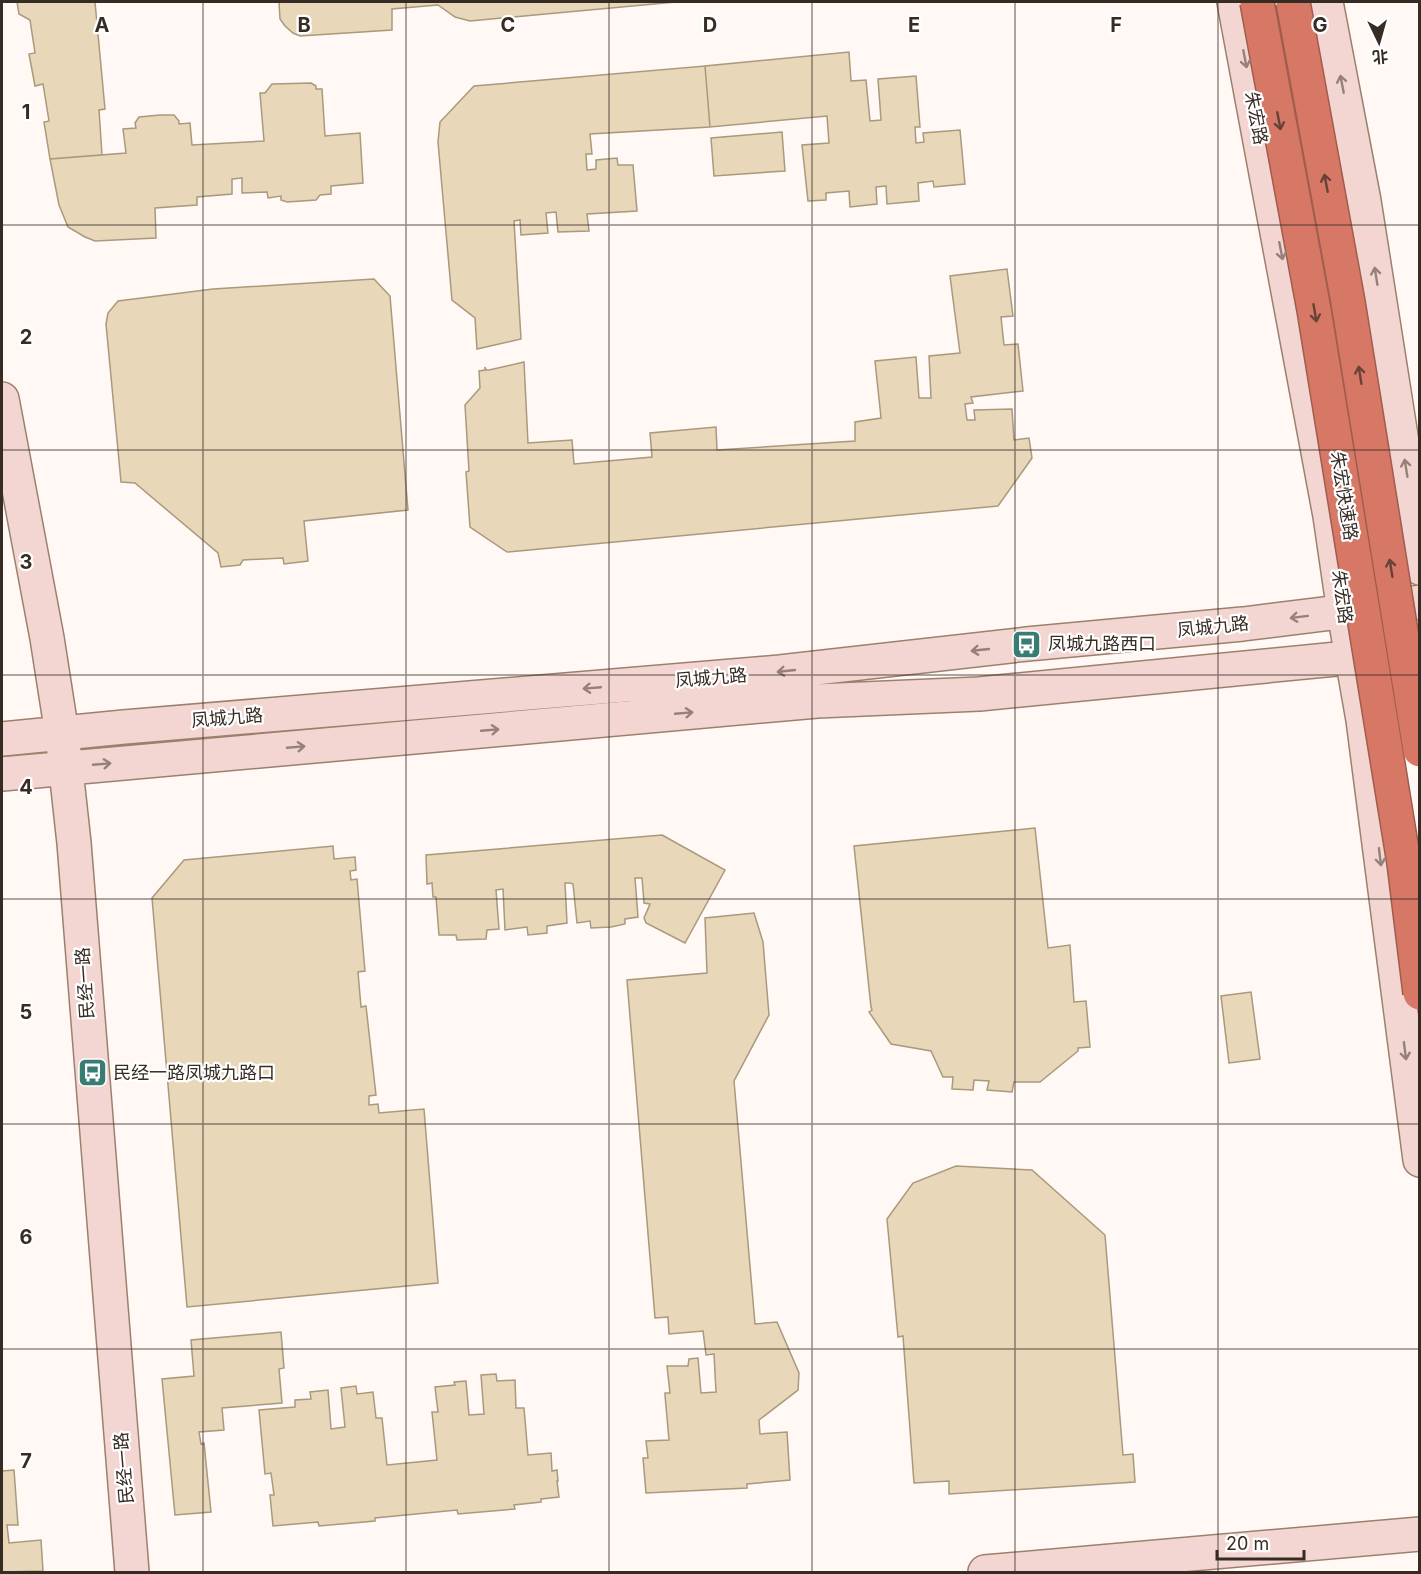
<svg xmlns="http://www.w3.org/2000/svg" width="1421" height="1574" font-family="Inter,'Noto Sans SC',sans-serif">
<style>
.building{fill:#e8d7b9;stroke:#a9997d;stroke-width:1.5}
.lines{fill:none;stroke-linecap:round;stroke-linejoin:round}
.secondary-casing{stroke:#9c806d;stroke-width:36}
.secondary{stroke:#f3d6d1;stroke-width:33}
.highway-bridge-casing{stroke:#9f5d4e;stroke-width:36;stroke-linecap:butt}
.highway-bridge{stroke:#d77765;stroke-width:33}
.oneway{stroke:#95817a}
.oneway2{stroke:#674238}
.grid{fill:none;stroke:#372c24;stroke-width:1.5;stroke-opacity:0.55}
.labels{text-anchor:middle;stroke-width:4.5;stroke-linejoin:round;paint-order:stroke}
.street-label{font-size:18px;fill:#372c24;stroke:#fff}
.poi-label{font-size:18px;fill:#372c24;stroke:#fff;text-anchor:start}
.grid-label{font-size:20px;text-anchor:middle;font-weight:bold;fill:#372c24;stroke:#fff;stroke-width:4.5;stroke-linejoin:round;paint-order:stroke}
</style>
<rect width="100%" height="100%" fill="#fff8f4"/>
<!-- building -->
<path class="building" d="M17 2H96H95L105 109 99 110 102 155 50 159 44 122 49 121 43 84 35 86 29 54 35 53 30 20 19 14Z
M279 2H676L470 21 455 17 438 5 392 9V30L300 36 293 33 285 26 280 19Z
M849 52 851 81 866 80 870 121 881 120 878 79 916 76 920 127H915L916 143 924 142 923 133 960 130 965 184 934 187 933 181 918 183 919 201 887 204 886 186 876 187 877 204 850 207 849 191 826 193V200L808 201 802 145 829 143 827 116 710 127 705 66Z
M705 66 710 127 590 134 592 154H586L587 170 596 169V160L617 158 618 165H633L637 211 587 214 589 231 558 232 556 212 546 213 548 233 521 235 520 220 514 221 521 339 477 349 475 318 452 300 438 142 440 122 474 86Z
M311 83 316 86V89H322L325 136 360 133 363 183 331 186V194L320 195 316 200 287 202 281 200V196L268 198 267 192 242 193V178L232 179V194L197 197V205L155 208 156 238 95 241 85 237 68 227 59 205 50 159 126 153 123 129 136 128 135 123 139 117 160 115H174L179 121V124L190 123 192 145 264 141 260 93H265L272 84Z
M782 132 785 171 714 176 711 138Z
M1007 269 1013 316 1001 317 1004 345 1018 344 1023 391 971 397 973 403 965 404 967 420H975L974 410 1012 409 1014 440 1029 438 1032 458 998 506 507 552 470 527 466 472 469 471 465 405 480 388 479 371 485 370V367L486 370H489L524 362 528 443 572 440 574 464 652 457 650 433 716 427 717 450 855 441V422L881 418 875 361 916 357 919 398H931L929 356 960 353 950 276Z
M374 279 390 296 408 510 304 521 308 561 284 564 283 558 243 560 240 565 221 567 218 553 135 483 121 482 106 324 108 313 118 301 213 289Z
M1035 828 1048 948 1070 945 1074 1002 1086 1001 1090 1047 1078 1048V1051L1040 1082H1014L1012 1092 987 1090 989 1081 974 1080 973 1090 952 1089 953 1077H943L931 1051 891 1044 869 1012 872 1010 871 1007 854 846Z
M662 835 725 870 685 943 646 923 644 918 650 904 644 903 642 878H635L638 917 625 919V924L611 927 591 928 590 921 577 923 573 884 570 883H565L567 923 547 926V933L528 935 527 927 505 930 503 889 496 890 499 929 487 930 486 939 457 940 456 935H439L436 897H433L432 883 427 884 426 855Z
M333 846 334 859 355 857 356 870 350 871 351 880 357 879 365 971 358 972 361 1007 366 1006 376 1095 369 1096V1105L378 1104 379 1113 424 1109 438 1283 187 1307 152 898 184 860Z
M754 913 763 942 769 1015 734 1081 755 1324 777 1322 799 1373 798 1390 759 1420 760 1434 787 1432 790 1480 747 1484V1488L646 1493 643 1458H648L646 1441 669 1440 665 1395V1393H670L667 1366H688L689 1359 698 1358 701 1393 716 1392 714 1354 706 1355 703 1331 669 1334 668 1317 655 1318 627 980 707 973 705 918Z
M1251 992 1260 1059 1229 1063 1221 996Z
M956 1166 1032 1170 1105 1235 1123 1455 1133 1454 1135 1482 949 1494V1481L914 1483 903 1336 898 1337 887 1219 913 1183Z
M281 1332 284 1368 279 1369 282 1403 222 1408 224 1430 199 1432 201 1444 204 1443 211 1512 175 1515 162 1379 194 1376 191 1340Z
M496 1374 497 1381 515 1380 516 1408H524L528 1455 551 1453 552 1471 557 1470 558 1481H557L559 1497 541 1499V1502L514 1505 515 1509 458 1514 457 1510 375 1518V1521L319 1526 318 1522 273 1526 270 1495H274L271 1473 265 1474 259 1410 295 1407V1400L311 1399 310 1392 328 1390 331 1429 345 1427 341 1388 356 1386 357 1394 373 1392 376 1418H382L387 1465 437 1460 432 1412H438L435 1387 455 1385 454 1382 466 1381 469 1415 484 1414 481 1375Z
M14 1470 18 1525H7L9 1543 41 1540 43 1571 2 1572V1471Z"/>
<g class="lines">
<defs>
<path id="secondary" d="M1234 2 1330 516 1344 612 1363 720 1420 1160
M1326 2 1364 201 1412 506 1420 568
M2 399 47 638 62 734 74 843 132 1572
M2 739 124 727 780 672 1027 644 1243 624 1420 602
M2 774 817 701 979 694 1398 653
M985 1572 1420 1534"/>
</defs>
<!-- secondary casing -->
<use href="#secondary" class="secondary-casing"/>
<!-- secondary -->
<use href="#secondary" class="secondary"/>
<defs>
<path id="highway-bridge" d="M1257 2 1314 310 1404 863 1420 993
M1293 2 1348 302 1420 750"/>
</defs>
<!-- highway-bridge casing -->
<use href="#highway-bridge" class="highway-bridge-casing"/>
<!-- highway-bridge -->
<use href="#highway-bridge" class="highway-bridge"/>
</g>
<!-- one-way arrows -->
<defs><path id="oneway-shaft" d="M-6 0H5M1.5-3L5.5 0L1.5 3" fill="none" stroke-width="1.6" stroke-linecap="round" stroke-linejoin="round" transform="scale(1.5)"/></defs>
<g class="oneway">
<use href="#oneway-shaft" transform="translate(1245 59) rotate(79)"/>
<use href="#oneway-shaft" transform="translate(1342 84) rotate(-101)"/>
<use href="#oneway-shaft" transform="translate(1281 251) rotate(79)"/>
<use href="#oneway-shaft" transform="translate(1376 276) rotate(-99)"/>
<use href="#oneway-shaft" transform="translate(1406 468) rotate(-99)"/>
<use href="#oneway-shaft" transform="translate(1299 617) rotate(173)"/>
<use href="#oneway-shaft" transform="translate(980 650) rotate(174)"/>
<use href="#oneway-shaft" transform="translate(786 671) rotate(174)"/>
<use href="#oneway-shaft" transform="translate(592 688) rotate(175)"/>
<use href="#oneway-shaft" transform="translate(684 713) rotate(-5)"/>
<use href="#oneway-shaft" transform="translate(490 730) rotate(-5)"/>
<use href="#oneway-shaft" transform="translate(296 747) rotate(-5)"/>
<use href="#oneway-shaft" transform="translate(102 764) rotate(-5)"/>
<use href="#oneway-shaft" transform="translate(1380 857) rotate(83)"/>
<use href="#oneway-shaft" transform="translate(1405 1051) rotate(83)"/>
</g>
<g class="oneway2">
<use href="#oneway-shaft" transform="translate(1279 121) rotate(79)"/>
<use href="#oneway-shaft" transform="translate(1326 183) rotate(-101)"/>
<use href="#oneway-shaft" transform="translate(1315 313) rotate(80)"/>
<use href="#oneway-shaft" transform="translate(1360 375) rotate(-99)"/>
<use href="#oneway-shaft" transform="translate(1391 568) rotate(-99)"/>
</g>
<!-- grid -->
<path class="grid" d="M203 2V1572M406 2V1572M609 2V1572M812 2V1572M1015 2V1572M1218 2V1572M2 225H1420M2 450H1420M2 675H1420M2 899H1420M2 1124H1420M2 1349H1420"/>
<!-- icons -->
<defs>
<symbol id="bus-square" viewBox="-11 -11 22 22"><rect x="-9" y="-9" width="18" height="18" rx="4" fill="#387d71" stroke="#fff"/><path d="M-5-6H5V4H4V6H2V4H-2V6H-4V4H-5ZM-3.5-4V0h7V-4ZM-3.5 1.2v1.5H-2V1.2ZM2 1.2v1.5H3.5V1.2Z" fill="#fff"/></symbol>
</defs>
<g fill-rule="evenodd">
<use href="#bus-square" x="1010" y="628" width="33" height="33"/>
<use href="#bus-square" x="76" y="1056" width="33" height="33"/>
</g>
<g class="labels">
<!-- street labels -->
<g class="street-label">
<text transform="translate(1256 118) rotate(79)" y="6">朱宏路</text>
<text transform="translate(1344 496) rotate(81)" y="6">朱宏快速路</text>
<text transform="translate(1342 597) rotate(82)" y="6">朱宏路</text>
<text transform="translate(1213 627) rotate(-6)" y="6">凤城九路</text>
<text transform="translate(711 678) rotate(-5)" y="6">凤城九路</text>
<text transform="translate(227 718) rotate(-5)" y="6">凤城九路</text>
<text transform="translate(85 983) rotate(-94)" y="6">民经一路</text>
<text transform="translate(124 1468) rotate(-95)" y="6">民经一路</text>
</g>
<!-- poi labels -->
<g class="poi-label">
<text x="1048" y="650">凤城九路西口</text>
<text x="113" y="1079">民经一路凤城九路口</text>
</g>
</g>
<g class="grid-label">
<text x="102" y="32">A</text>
<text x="304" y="32">B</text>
<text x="508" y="32">C</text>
<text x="710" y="32">D</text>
<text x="914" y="32">E</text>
<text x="1116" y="32">F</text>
<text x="1320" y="32">G</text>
<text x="26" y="119">1</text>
<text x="26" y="344">2</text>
<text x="26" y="569">3</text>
<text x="26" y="794">4</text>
<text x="26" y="1019">5</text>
<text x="26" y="1244">6</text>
<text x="26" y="1468">7</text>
</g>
<!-- border -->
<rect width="1421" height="1574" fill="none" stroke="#372c24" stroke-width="6"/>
<!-- north arrow -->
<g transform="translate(1379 42) rotate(175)" stroke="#ffffff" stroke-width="4.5" paint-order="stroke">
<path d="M0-4.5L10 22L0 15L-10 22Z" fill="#372c24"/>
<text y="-9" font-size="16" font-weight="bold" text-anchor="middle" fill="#372c24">北</text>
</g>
<!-- scale -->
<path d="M1217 1550v9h87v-9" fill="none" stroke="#372c24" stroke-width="3"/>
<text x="1226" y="1550" font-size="18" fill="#372c24" stroke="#ffffff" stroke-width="4.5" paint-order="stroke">20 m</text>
</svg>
